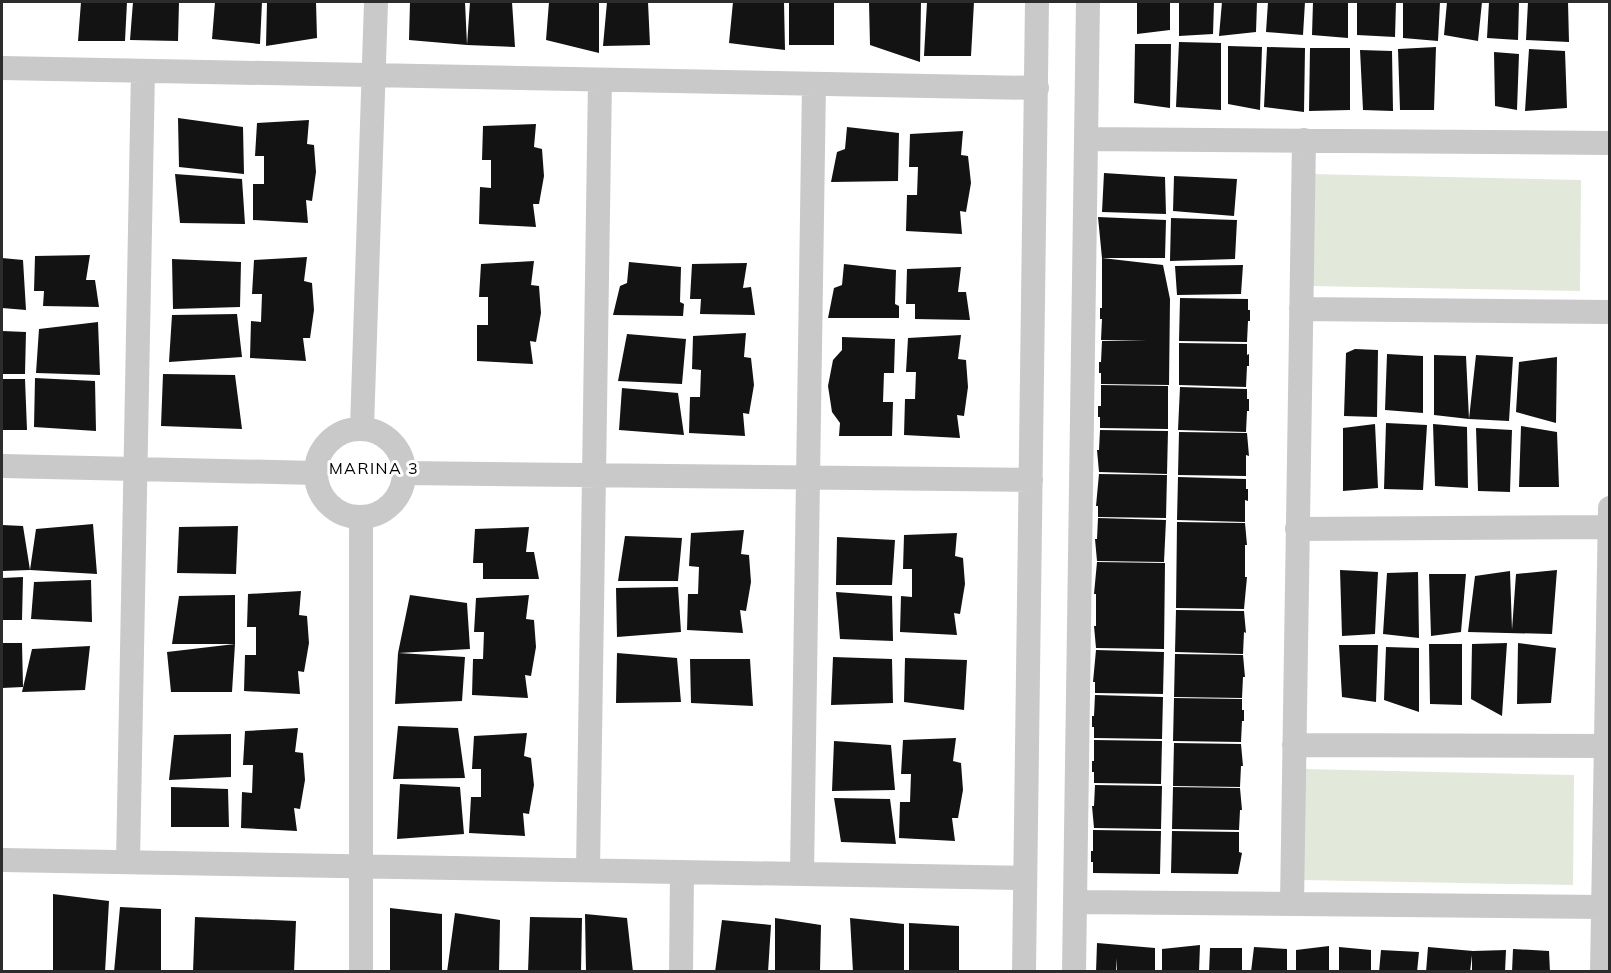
<svg xmlns="http://www.w3.org/2000/svg" width="1611" height="973" font-family="Mulish,sans-serif">
<style>
.green{fill:#e2e8da}
.building{fill:#131313}
.lines{fill:none;stroke-linecap:round;stroke-linejoin:round}
.minor{stroke:#c9c9c9;stroke-width:24}
.labels{text-anchor:middle;stroke-width:6;stroke-linejoin:round;paint-order:stroke}
.neighbourhood-label{font-size:16px;letter-spacing:1.5px;fill:#000;stroke:#fff}
</style>
<rect width="100%" height="100%" fill="#fff"/>
<!-- green -->
<path class="green" d="M1310 174 1581 180 1580 291 1309 286Z
M1304 769 1574 775 1573 885 1302 880Z"/>
<!-- building -->
<path class="building" d="M81 2H127L125 41H78Z
M133 2H179L178 41 130 40Z
M215 2H262L260 44 212 39Z
M267 2H316L317 38 266 46Z
M410 2H465L467 45 409 40Z
M470 2H512L515 47 467 45Z
M549 2H599V53L546 40Z
M607 2H648L650 45 603 46Z
M733 2H784L785 50 729 43Z
M789 2H834V45H789Z
M869 2H921L920 62 870 45Z
M927 2H974L971 56H924Z
M1137 2H1170V30L1137 34Z
M1179 2H1214L1213 34 1179 36Z
M1222 2H1257L1256 32 1219 36Z
M1268 2H1305L1303 35 1266 32Z
M1313 2H1348V38L1312 35Z
M1357 2H1396L1395 37 1357 35Z
M1403 2H1440L1438 41 1403 38Z
M1447 2H1482L1478 41 1444 35Z
M1489 2H1519L1518 40 1487 38Z
M1528 2H1568L1569 42 1526 40Z
M1179 42 1221 43V110L1176 107Z
M1135 44H1171L1170 108 1134 103Z
M1228 46 1262 47 1260 110 1228 104Z
M1267 47 1305 48 1304 112 1264 107Z
M1436 47 1434 110H1400L1398 49Z
M1310 48H1350V110L1309 111Z
M1529 49 1565 51 1567 108 1525 111Z
M1360 50 1392 51 1393 111 1363 110Z
M1494 52 1519 54 1517 110 1495 106Z
M178 118 243 127 244 174 179 167Z
M309 120 307 144 314 145 316 172 312 201 306 200 308 223 253 220V184H264V156H255L257 123Z
M536 124 534 147 542 149 544 176 539 204H533L536 227 479 224 480 187 491 188V160H482L483 126Z
M847 127 899 133 898 181 831 182 837 152 845 149Z
M963 131 961 155 968 156 971 183 966 212 960 211 962 234 906 231 907 195H917L918 167H909L910 134Z
M1104 173 1165 177 1166 214 1102 212Z
M175 174 242 179 245 224 180 223Z
M1174 176 1237 179 1234 216 1173 211Z
M1098 217 1166 220 1165 258H1102Z
M1171 218 1237 220 1235 259 1170 261Z
M90 255 86 280H95L99 307 43 306 44 291H34L35 256Z
M307 257 304 281 312 283 314 310 310 338H303L306 361 250 358 251 321 261 322 262 294H252L254 260Z
M2 258 23 260 26 310 2 308Z
M1102 258 1163 265 1170 299 1169 385 1101 384V373H1099V362H1101L1102 341H1147L1101 340 1102 319H1100V308H1102Z
M172 259 241 262 240 307 173 309Z
M534 261 531 285 539 286 541 313 536 342 530 341 533 364 477 361V325H488V297H479L481 264Z
M629 262 681 267 680 302 684 304 683 316 613 315 620 286 627 283Z
M747 263 743 288 751 287 755 315 700 314 701 299H690L692 264Z
M844 264 896 270 895 304 899 306V318H828L834 288 842 285Z
M1243 265 1241 294 1177 295 1175 266Z
M961 267 958 292H966L970 320 915 319V304H906L907 269Z
M1180 298 1248 299V310H1250V321H1248L1247 342 1179 341Z
M237 314 242 357 169 362 172 315Z
M98 322 100 375 36 373 39 329Z
M2 331 26 332 25 374H2Z
M746 333 744 357 751 358 754 385 749 414 743 413 745 436 689 433 690 397H700L701 370 692 369 693 336Z
M627 334 686 339 682 384 618 381Z
M961 335 958 359 966 360 968 387 964 416 957 415 960 438 904 435 905 399H915L916 372H906L908 338Z
M842 337 895 339 894 373H884L883 402H893L892 436H839L840 423 832 412 828 386 833 360 842 350Z
M1179 343 1247 344V355L1249 354V366H1247L1246 387 1179 385Z
M1355 349 1378 350 1377 417 1344 416 1346 353Z
M1387 354 1423 356V413L1385 410Z
M1434 355 1466 356 1469 419 1434 415Z
M1476 355 1513 357 1509 421 1469 419Z
M1557 357 1556 423 1516 412 1519 362Z
M163 374 235 375 242 429 161 426Z
M35 378 95 381 96 431 34 427Z
M2 379H25L27 430H2Z
M1101 385 1168 386V429L1100 428V417H1098V406H1101Z
M1180 387 1247 389V399H1249V411H1247L1246 432 1178 430Z
M622 388 678 393 684 435 619 430Z
M1386 423 1427 425 1423 490 1384 489Z
M1375 424 1378 488 1343 491V428Z
M1433 424 1467 427 1468 488 1435 486Z
M1521 426 1557 432 1559 487H1519Z
M1476 428 1512 430 1510 492 1478 491Z
M1100 430 1168 431 1167 474 1099 472 1097 450H1099Z
M1179 432 1247 433 1249 456 1246 455V476L1178 475Z
M1099 474 1167 475 1166 518 1098 517V506H1096Z
M1178 477 1246 479V489H1248V501L1245 500V522L1177 520Z
M1098 518 1166 520 1164 562 1097 561 1095 539H1097Z
M1177 522 1245 523 1247 545H1245V577H1247L1244 609 1176 608Z
M93 524 97 574 30 570 36 529Z
M2 525 23 526 30 570 2 571Z
M238 526 236 574 177 573 179 527Z
M529 527 526 552H534L539 579H483V563H473L475 529Z
M744 530 741 554 749 555 751 582 746 611 740 610 743 633 687 630 688 594H698L699 567 689 566 691 533Z
M957 533 955 556 963 558 965 584 960 614 954 613 957 635 900 632 901 596 912 597V569H903L904 535Z
M625 536 682 538 678 581H618Z
M837 537 895 540 892 585H836Z
M1097 562 1165 563 1164 649 1096 648 1094 626H1096V594H1094Z
M1340 570 1378 572 1375 634 1342 636Z
M1557 570 1552 634 1468 632 1475 576 1510 571 1512 630 1516 574Z
M1418 572 1419 638 1383 634 1387 573Z
M1429 574H1466L1461 632 1431 636Z
M23 577 22 620H2V578Z
M91 580 92 622 31 619 34 582Z
M678 587 681 632 617 637 616 588Z
M301 591 299 615 307 616 309 643 304 672 298 671 300 694 244 691 245 655H256V627H247L248 594Z
M836 592 892 596 893 641 840 639Z
M235 595V644H172L179 596Z
M410 595 467 603 470 649 398 653Z
M529 595 526 619 534 620 536 647 531 676 525 675 528 698 472 695 473 659H483L484 632H474L476 598Z
M1176 610 1244 611 1246 633 1244 632 1243 654 1175 652Z
M2 643H22L23 687 2 688Z
M1507 643 1502 716 1471 699 1472 644Z
M1518 643 1556 648 1551 703 1517 704Z
M235 644 232 692H171L167 652Z
M1429 644H1462V705L1430 704Z
M1339 645H1378L1376 702 1342 697Z
M90 646 85 690 22 692 32 649Z
M1386 647 1419 648V712L1384 700Z
M1096 650 1164 652 1163 694 1095 693V682H1093Z
M398 653 465 657 462 701 395 704Z
M617 653 677 658 681 702 616 703Z
M1175 654 1243 655 1245 677H1243L1242 698 1174 697Z
M833 657 892 659 893 703 831 705Z
M905 658 967 660 964 710 904 702Z
M690 659H750L753 706 691 703Z
M1095 695 1163 697 1162 739 1094 738V727H1092V716H1094Z
M1174 698 1242 699V710H1244V721H1242L1241 742 1173 741Z
M398 726 458 728 465 778 393 779Z
M298 728 295 752 303 753 305 780 300 809 294 808 297 831 241 828 242 792 252 793 253 765H243L245 731Z
M527 733 524 756 531 758 534 785 529 814 523 813 525 836 469 833 471 797H481V769H472L474 736Z
M231 734V777L169 780 174 735Z
M956 738 953 761 961 763 963 790 958 818H952L955 841 899 838 900 802H910L911 774H901L903 740Z
M1094 740 1162 741 1161 784 1094 783V772H1092V761H1094Z
M834 741 891 745 895 790 832 791Z
M1174 743 1241 744 1243 766H1241L1240 787 1173 786Z
M400 784 460 787 464 834 397 839Z
M1095 785 1162 786 1161 829 1094 828 1092 806H1094Z
M171 787 228 789 229 827H171Z
M1173 787 1240 788 1242 810H1240L1239 830 1172 829Z
M834 798 890 799 896 844 841 842Z
M1093 830 1161 831 1160 874 1093 873V862H1091V851H1093Z
M1172 831 1239 832V852L1242 853 1238 874 1171 873Z
M53 894 109 901 105 972H53Z
M120 907 161 909V972H114Z
M390 908 442 914V972H390Z
M455 913 500 920 499 972H447Z
M585 914 627 918 633 972H586Z
M195 917 296 921 294 972H193Z
M530 917 582 918 581 972H528Z
M775 918 821 925 820 972H775Z
M850 918 904 924V972H853Z
M722 920 771 925 768 972H715Z
M909 923 959 926V972H909Z
M1097 943 1155 948V972H1117L1116 958V972H1096Z
M1200 945 1199 972H1162V949Z
M1329 946V972H1296V950Z
M1254 947 1287 949V972H1251Z
M1339 947 1371 950V972H1339Z
M1428 947 1473 951 1506 950 1505 972H1472V955L1470 972H1426Z
M1210 948H1242V972H1209Z
M1513 949 1549 951 1550 972H1512Z
M1381 950 1419 952 1417 972H1379Z"/>
<g class="lines">
<!-- minor -->
<path class="minor" d="M2 68 1037 88
M1086 139 1610 143
M1301 309 1610 312
M362 428 376 2
M316 473a44 44 0 1 1 88 0a44 44 0 1 1-88 0Z
M2 466 316 473
M405 473 1031 480
M1297 529 1609 527
M1294 745 1605 746
M2 860 1025 878
M128 862 143 71
M588 870 600 80
M802 874 814 84
M1075 902 1603 907
M1292 904 1304 140
M361 972V518
M681 972 682 872
M1024 972 1037 2
M1074 972 1088 2
M1602 972 1610 508"/>
</g>
<g class="labels">
<!-- neighbourhood labels -->
<g class="neighbourhood-label">
<text x="374" y="474">MARINA 3</text>
</g>
</g>
<!-- border -->
<rect width="1611" height="973" fill="none" stroke="#2c2c2c" stroke-width="6"/>
</svg>
